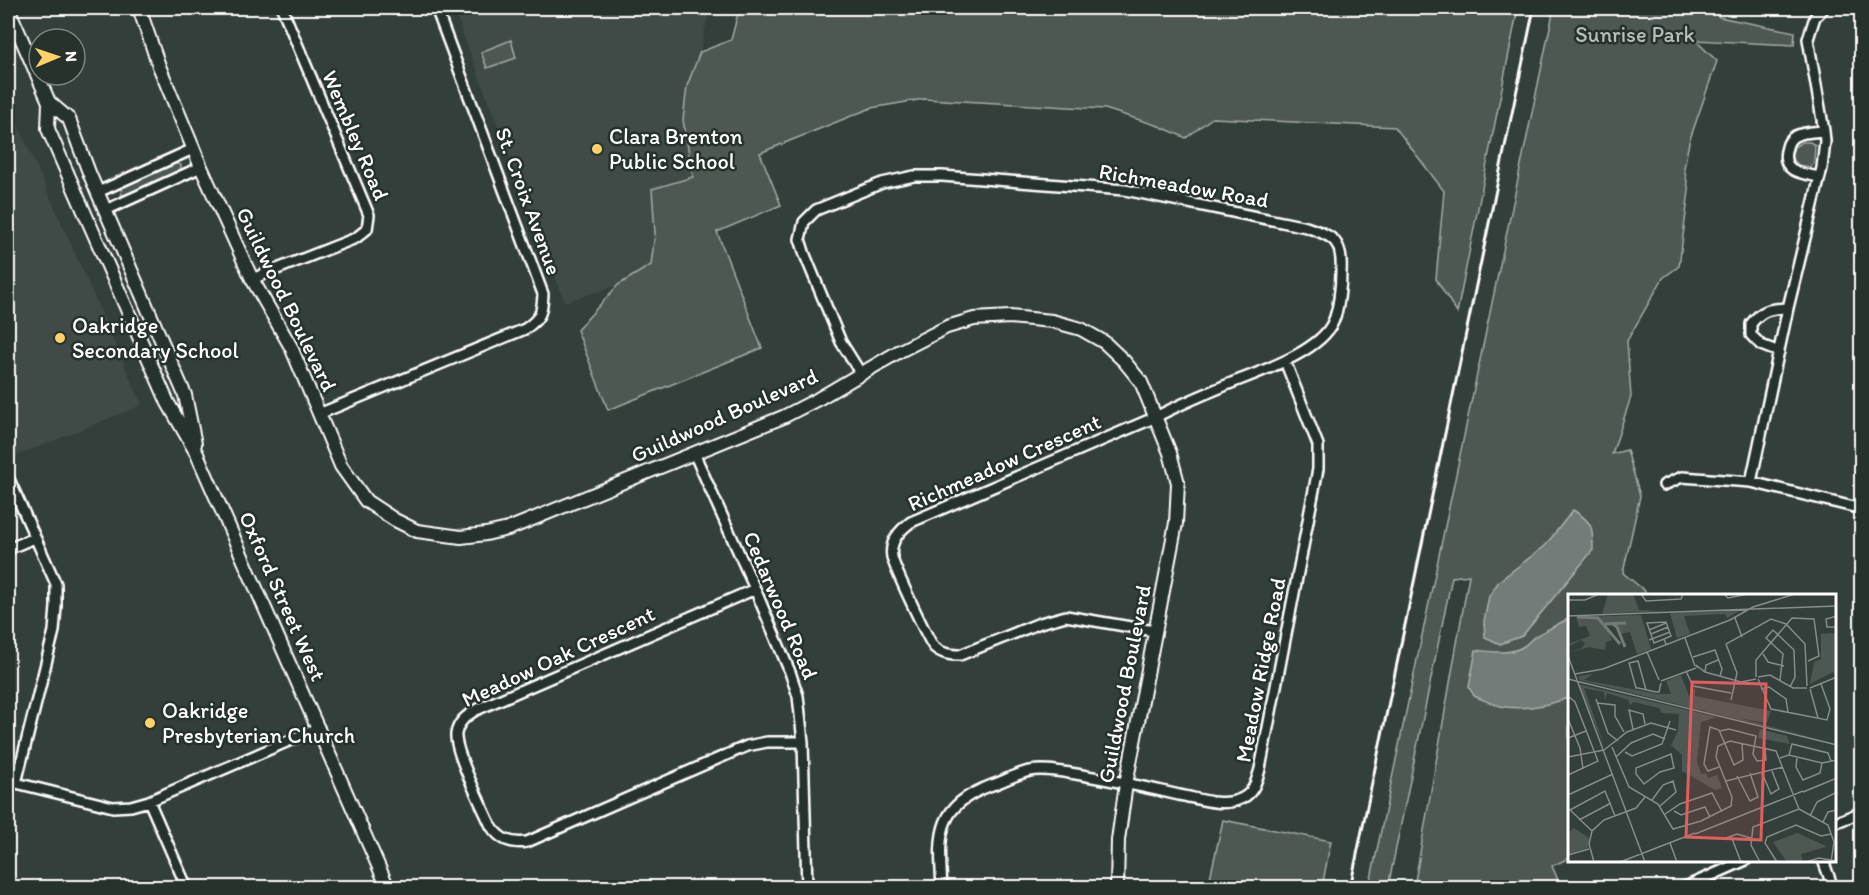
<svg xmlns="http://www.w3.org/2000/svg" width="1869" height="895" font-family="Itim,sans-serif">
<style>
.built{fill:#404c47}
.green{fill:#4d5853;stroke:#a6aca9;stroke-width:1.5}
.water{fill:#737b78;stroke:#abb0ae;stroke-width:1.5}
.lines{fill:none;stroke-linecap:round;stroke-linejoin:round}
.street-casing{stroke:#fff;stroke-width:14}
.secondary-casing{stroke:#fff;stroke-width:16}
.street{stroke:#26332d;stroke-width:9}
.secondary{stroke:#26332d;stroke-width:12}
.rail{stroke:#fff;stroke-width:3}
.poi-dot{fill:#ffd166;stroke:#26332d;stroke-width:2}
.labels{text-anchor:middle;stroke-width:5;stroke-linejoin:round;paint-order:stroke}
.park-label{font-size:22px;fill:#b8bcba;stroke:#26332d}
.street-label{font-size:22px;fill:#fff;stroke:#26332d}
.poi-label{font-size:22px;fill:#fff;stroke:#26332d;text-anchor:start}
.inset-river{fill:none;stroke:#737b78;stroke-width:3}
.inset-road{fill:none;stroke:#858c89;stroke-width:1.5}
.view{fill:#e05e5e;fill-opacity:0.15;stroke:#e05e5e;stroke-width:3}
.inset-edge{fill:none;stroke:#fff;stroke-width:3}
</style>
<rect width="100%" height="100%" fill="#333f3a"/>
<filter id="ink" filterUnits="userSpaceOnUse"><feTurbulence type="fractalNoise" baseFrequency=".0167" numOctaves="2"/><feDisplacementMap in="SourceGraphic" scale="12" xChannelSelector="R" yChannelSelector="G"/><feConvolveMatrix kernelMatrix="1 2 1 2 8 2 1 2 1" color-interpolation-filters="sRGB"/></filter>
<g filter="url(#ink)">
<!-- built -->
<path class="built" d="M453 8H710L700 52 687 86 683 120 693 177 652 189 655 233 651 266 618 285 565 302Z
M8 102 142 405 8 459Z"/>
<!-- green -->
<path class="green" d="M741 8H1518L1457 313 1436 279 1444 191 1395 127 1212 118 1186 138 1159 126 1105 109 924 99 871 108 760 153 781 205 717 232 762 348 608 410 577 330 618 285 651 265 655 233 652 189 693 177 683 120 687 86 700 52 731 40 737 17Z
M1554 8H1715L1719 17 1795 32 1794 45 1695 40 1717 61 1689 142 1684 168 1689 191 1679 266 1663 278 1627 341 1631 397 1612 454 1627 450 1640 496 1623 573 1645 591 1644 595H1569V858L1552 866 1561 887H1414L1469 575 1452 577 1388 887 1369 888Z
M511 40 516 58 487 68 481 52Z
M1802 142H1810L1815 145 1814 162 1810 167 1798 165 1791 157 1794 147Z
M175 163 181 165V172L126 196 121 194 122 186Z
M1223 820 1331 841 1322 887H1208Z"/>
<!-- water -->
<path class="water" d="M1573 510C1593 522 1593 528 1593 550L1522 636 1500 644 1485 637 1484 621 1489 596 1499 581 1545 546Z
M1569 618 1568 698C1548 705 1527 710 1506 707 1495 706 1484 700 1474 696L1469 687 1476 650C1492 652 1510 655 1524 646 1529 643 1533 636 1539 634 1549 629 1559 624 1569 618Z"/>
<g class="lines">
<defs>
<path id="street" d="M1820 177C1802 174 1779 172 1787 147 1788 142 1790 139 1795 136 1803 132 1815 132 1824 131
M98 192 193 149
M106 210 201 167
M252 279 356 238 367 229 369 215 282 8
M1779 352 1761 345 1751 335V324C1762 309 1770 309 1788 308
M861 374 841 342 805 255 800 239 804 222 816 210 882 183 914 176H942L1125 190 1306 227C1334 236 1343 241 1341 272 1341 285 1339 309 1333 322 1320 353 1253 374 1224 386 1201 396 1178 405 1156 417L911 522C900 530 889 541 892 557 893 565 929 642 934 647 942 654 950 655 960 655L1040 623 1066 616 1154 631
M319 414 525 329C541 318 542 313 543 294L436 8
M694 453 755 589 790 672 798 696 803 742 807 888
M9 479 56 584V607L54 631 16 783
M1751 482 1788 308 1822 168 1825 141 1824 131 1808 39 1815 17 1824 8
M1664 485 1682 477 1751 482 1862 509
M8 549 34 538
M755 589 476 710C466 716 458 722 456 734 454 751 483 808 491 826 500 840 511 844 527 842L747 746 767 742H803
M8 781 113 807 131 806 149 801 187 888
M149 801 319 728
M1834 823 1862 812
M1823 860 1833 888
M942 888C939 835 935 806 992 785 1004 781 1018 773 1030 771 1045 768 1062 772 1076 774 1111 780 1145 787 1179 795 1197 798 1220 807 1238 800 1253 795 1256 783 1260 769L1318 469V445L1285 361
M1683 888 1746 860"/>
<path id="secondary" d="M8 8 49 102 48 129 168 403 197 454 388 888
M139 8 159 66 201 167 252 279 291 347 341 466 366 501 395 520 417 531 461 537 486 534 508 529 783 417 818 399 900 351 947 327 974 319 1010 317 1052 321 1081 329 1104 342 1124 361 1141 382 1170 453 1178 483 1176 523 1126 784 1118 840 1117 888
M49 102 69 119 90 175 185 395 195 444"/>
</defs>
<!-- street casing -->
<use href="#street" class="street-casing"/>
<!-- secondary casing -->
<use href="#secondary" class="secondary-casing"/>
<!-- street -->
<use href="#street" class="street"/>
<!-- secondary -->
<use href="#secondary" class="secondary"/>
<!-- rail -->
<path class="rail" d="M1350 888 1534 8"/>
</g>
</g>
<!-- markers -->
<g class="poi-dot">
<circle cx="597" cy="149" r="6"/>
<circle cx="60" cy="338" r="6"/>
<circle cx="150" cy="723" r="6"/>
</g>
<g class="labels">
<!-- park labels -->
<g class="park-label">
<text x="1635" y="42">Sunrise Park</text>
</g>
<!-- street labels -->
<g class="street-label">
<text transform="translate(356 135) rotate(67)" y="8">Wembley Road</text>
<text transform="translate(1184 185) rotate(10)" y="8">Richmeadow Road</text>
<text transform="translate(529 201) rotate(70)" y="8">St. Croix Avenue</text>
<text transform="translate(287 299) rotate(64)" y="8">Guildwood Boulevard</text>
<text transform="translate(724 415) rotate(-24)" y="8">Guildwood Boulevard</text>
<text transform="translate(1004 462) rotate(-24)" y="8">Richmeadow Crescent</text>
<text transform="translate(283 596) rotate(66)" y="8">Oxford Street West</text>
<text transform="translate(781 605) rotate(67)" y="8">Cedarwood Road</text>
<text transform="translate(558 656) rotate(-25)" y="8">Meadow Oak Crescent</text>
<text transform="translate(1260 670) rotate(-79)" y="8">Meadow Ridge Road</text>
<text transform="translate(1124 684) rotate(-79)" y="8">Guildwood Boulevard</text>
</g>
<!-- poi labels -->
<g class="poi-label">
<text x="609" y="144">Clara Brenton<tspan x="609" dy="25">Public School</tspan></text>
<text x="72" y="333">Oakridge<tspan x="72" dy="25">Secondary School</tspan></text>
<text x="162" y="718">Oakridge<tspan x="162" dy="25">Presbyterian Church</tspan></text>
</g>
</g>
<!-- overview -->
<g transform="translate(1568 594)">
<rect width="268" height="268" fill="#333f3a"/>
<path d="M40 0H65L71 16 98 17 34 20ZM173 16 159 24 157 20 116 22 122 40 109 44 102 19ZM73 21 83 55 69 60 62 38 52 40 49 32 41 29 38 32 44 46 38 48 37 56 21 53 0 59 14 54 17 49 13 46 0 53V50L22 42 18 32 11 33 8 23ZM268 39V82L265 78 242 90 246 68 253 65V40ZM25 80 16 86 90 100H103L98 87 113 81 121 102 127 94V102L203 117 199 129 171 124 268 150 12 86 10 82ZM10 90 149 123 133 128 129 167 133 180 138 179 140 184 149 181 154 194 147 196 114 177V161L103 151 110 137 111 120 94 119 91 114 66 108 62 111 60 106 39 99 37 107 36 98 16 94 37 154ZM192 135 219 142 222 150 190 144ZM6 234 21 244 20 254 0 260V239ZM229 239 258 252V253L233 260 235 268H219L205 248Z" fill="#4d5853"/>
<path class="inset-river" d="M9 23 30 24 52 50M43 29 49 33 57 53M37 30 58 29"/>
<path class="inset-road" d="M73 0 78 7 113 5 115 0M156 0 160 4 180 0M0 6H17L31 0M0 22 269 12M269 22 258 25 259 33H269M167 24 174 43M81 36 98 29M83 40 100 33M117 44 127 72M96 45 103 42 98 28 79 29 86 49 96 45 98 50M81 46 102 38M79 58 91 86M195 60 200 68 216 72M0 62 77 268M125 63 147 56 154 75 152 82M130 74 128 71 137 78 173 88 188 85M118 77 125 92 163 99M137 78 138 71 150 66M7 80 35 75 162 26 185 13 227 0M188 83V66L224 24 246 25 251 62 240 67M190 83 202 81 225 94H239M0 85 269 151M190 85 203 115 259 126 262 115 253 90M212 86 215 60 198 44 205 36 226 56 227 83 222 93M93 87 128 74M242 94 269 83M193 95 201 93 218 105 220 118M242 95 250 124M78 96 70 67 61 69 68 94H70L88 98H91L93 89M0 102 7 108 30 167 0 181M28 105 40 139 50 147M163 106 169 79 158 50 203 25 218 30 237 50 239 92M29 109 47 111V122L56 138M0 125 12 154 15 175M65 135 61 116 75 120 77 130M152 137 161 135 188 142 185 160 189 167 198 166 197 153M0 144 18 137M44 153 61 193 90 210 105 235 133 227 163 212 164 203 148 163 150 152 162 147 208 157 231 215M36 156 59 138 83 129 108 136M57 158 64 162 94 150 102 127M103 160 106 174 92 178 76 190 68 180V174ZM221 161 224 150 260 159 263 167M0 163 36 156M48 163 63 149 85 140 97 145M229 163 228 173 235 186 252 179 254 169M212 164 221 161 254 169 269 166M151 173 140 177 136 170 142 133 151 136 166 171 175 166 174 149M194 179 203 200 211 195 204 177M169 182 182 207 190 203 182 179M158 187 215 173M235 198 269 184M0 201 45 180M84 206 95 191 105 187 108 198 92 212M0 214 24 237M231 215 260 231 266 248 263 268M2 216 37 197 47 222M106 217 113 221 137 213 142 223M97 220 112 210 144 199 154 218M242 222 249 208 269 198M11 226 43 209M255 228 260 218 269 216M127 240 235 197M163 242 173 268M158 244 169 240 183 244M102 249 109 268M0 261 21 255M26 268 21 250 24 237 36 226 68 214 77 203M52 268 127 239M192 268 183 251 185 233 231 215M209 268 197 249 199 243 228 231 253 242 263 240M238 268 251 264 269 267"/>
<path class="view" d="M124 88 198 90 193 246 118 243Z"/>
<rect width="268" height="268" class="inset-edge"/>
</g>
<!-- margin -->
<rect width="1869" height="895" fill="none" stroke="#26332d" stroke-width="30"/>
<rect x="15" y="15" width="1839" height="865" fill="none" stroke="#fff" stroke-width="2" filter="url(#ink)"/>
<!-- north arrow -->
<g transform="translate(57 57) rotate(88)"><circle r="28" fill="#26332d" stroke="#7d8581" stroke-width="1.5"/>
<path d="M0-4.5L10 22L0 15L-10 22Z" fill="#ffd166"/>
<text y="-9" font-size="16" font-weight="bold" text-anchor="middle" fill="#ffffff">N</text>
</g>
</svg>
